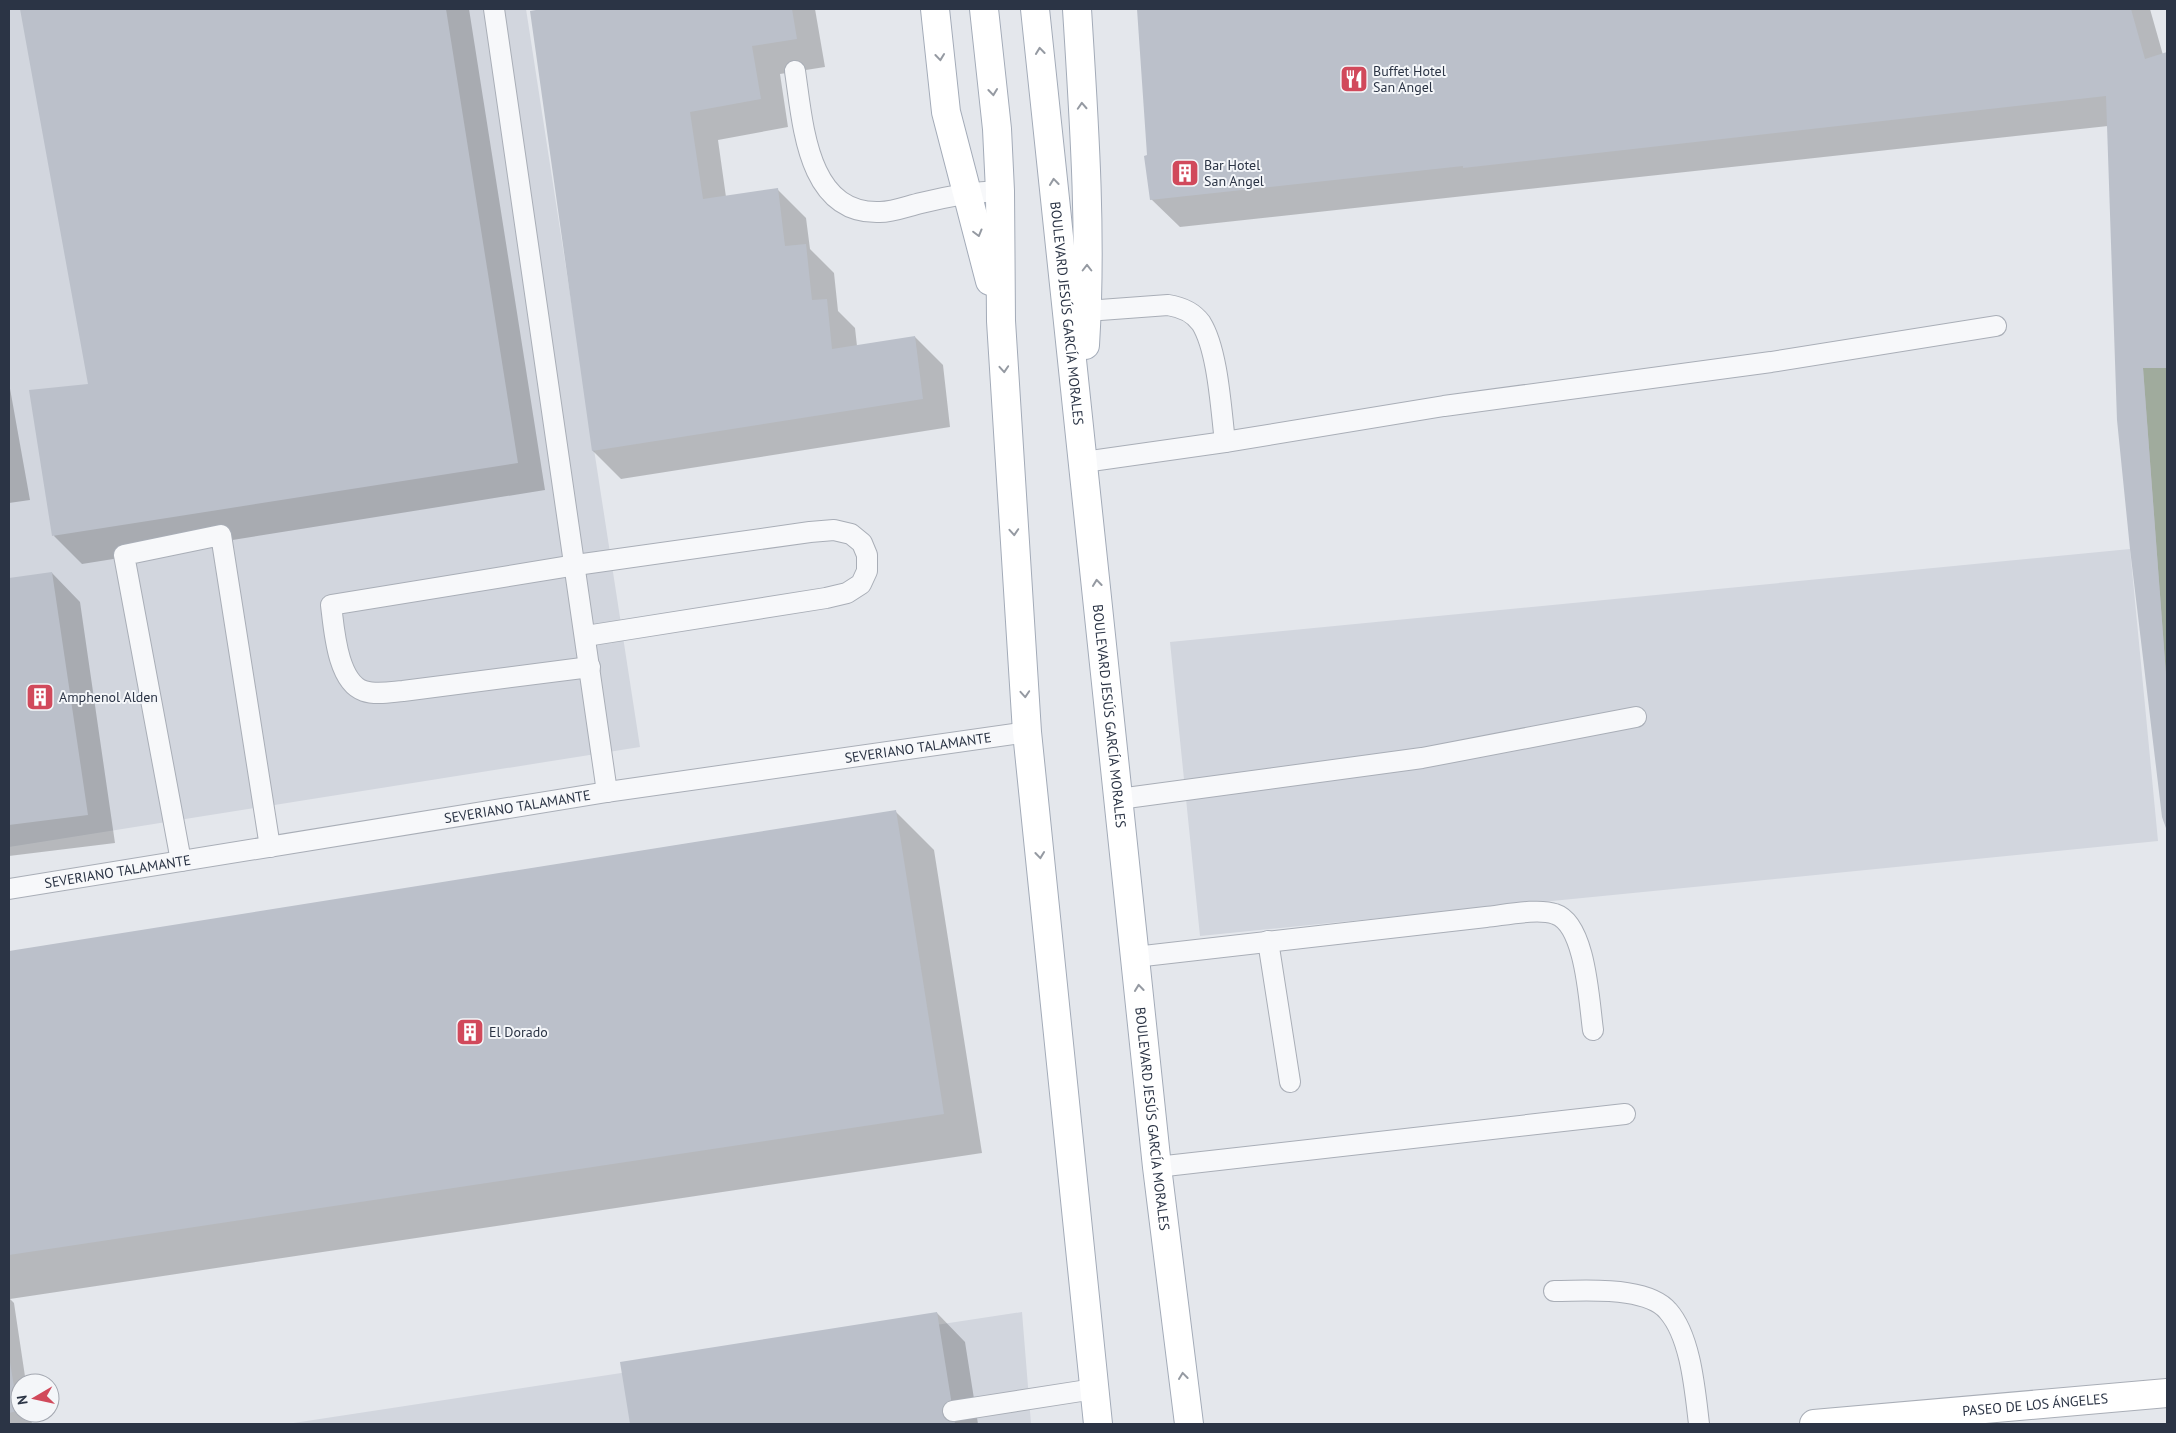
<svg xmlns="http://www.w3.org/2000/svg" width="2176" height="1433" font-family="'PT Sans',sans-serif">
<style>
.built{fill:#d2d6de}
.green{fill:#c9d6c5}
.shadow{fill:#0003}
.building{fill:#bbc0ca}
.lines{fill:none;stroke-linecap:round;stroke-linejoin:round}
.lane-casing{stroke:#a9aeb7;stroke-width:22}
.secondary-casing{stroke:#a9aeb7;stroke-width:30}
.primary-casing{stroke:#a3abb8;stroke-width:30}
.lane{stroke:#f7f8fa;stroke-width:20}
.secondary{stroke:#fff;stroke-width:28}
.primary{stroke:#fff;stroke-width:28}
.oneway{stroke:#959aa2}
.labels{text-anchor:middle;stroke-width:4;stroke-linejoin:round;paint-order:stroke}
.poi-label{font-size:14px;fill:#2b3445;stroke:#f4f6f9;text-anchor:start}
.street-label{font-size:14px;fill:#2b3445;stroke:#f4f6f9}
</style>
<rect width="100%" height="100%" fill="#e4e7ec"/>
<!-- built -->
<path class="built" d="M9 9H526L640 747 9 847Z
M2130 549 2158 841 1200 936 1170 642Z
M1022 1312 1031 1424H287Z"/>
<!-- green -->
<path class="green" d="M2143 368H2167V688Z"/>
<!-- shadow -->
<path class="shadow" d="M21 9H469L545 490 82 564 54 536 90 385Z
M550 9H815L825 67 780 74 788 127 718 140 726 197 778 190 806 218 810 249 834 273 838 311 855 328 857 346 915 337 943 365 950 427 621 479 593 451 532 12Z
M1138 9H2150L2163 55 2167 54V828L2164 817 2108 126 1180 227 1151 199Z
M9 383 30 500 9 503Z
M52 573 80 602 115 843 9 856V579Z
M895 811 934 850 982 1153 10 1299 14 1303 26 1383H20V1413H30L32 1424H9V952Z
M937 1313 965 1342 978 1424H632L622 1363Z"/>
<!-- building -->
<path class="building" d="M20 9H446L518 463 52 536 29 390 88 384Z
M542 9H792L797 39 752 46 761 99 690 112 703 199 778 188 785 246 806 244 812 300 827 299 832 349 915 336 923 399 592 451 530 11Z
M1137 9H2131L2145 59 2167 52V368H2143L2167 688V831L2162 817 2130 549 2117 420 2106 96 1463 168V166L1150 200 1144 156 1147 155Z
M52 572 88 815 9 825V578Z
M896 810 944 1114 9 1255V951Z
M937 1312 955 1424H630L620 1362Z
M9 1356 18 1411 9 1413Z"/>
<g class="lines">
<defs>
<g id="lane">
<path d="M494 9 607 792"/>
<path d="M795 71C803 124 807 215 880 212 893 212 908 206 921 203 949 196 971 192 1000 191"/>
<path d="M1073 312 1168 305C1181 307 1193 312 1201 323 1218 350 1221 410 1225 442"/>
<path d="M1084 462 1225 442 1444 406 1771 362 1996 326"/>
<path d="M586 636 826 598 847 593 861 584 867 571V555L862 543 851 534 834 530 810 532 576 565 331 605C334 628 337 682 364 691 376 695 391 692 403 691L590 667"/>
<path d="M1119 799 1422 758 1636 717"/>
<path d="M181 861 124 555 221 535 270 847"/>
<path id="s1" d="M9 889 607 792 1027 732"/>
<path d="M1268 941 1290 1082"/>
<path d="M1135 957 1486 917C1505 915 1538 908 1555 914 1586 924 1589 1002 1593 1030"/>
<path d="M1157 1167 1625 1114"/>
<path d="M1554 1291C1577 1291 1604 1289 1627 1293 1640 1295 1659 1300 1668 1311 1691 1337 1695 1391 1699 1424"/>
<path d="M953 1411 1094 1389"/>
</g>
<g id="secondary">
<path id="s2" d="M1814 1424 2167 1393"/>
</g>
<g id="primary">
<path d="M935 9 946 112 990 281"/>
<path d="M984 9 997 129 1000 191 1001 321 1027 732 1098 1424"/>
<path id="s3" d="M1035 9 1157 1167 1189 1424"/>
<path d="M1077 9C1084 120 1092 234 1085 345"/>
</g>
</defs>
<!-- lane casing -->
<use href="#lane" class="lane-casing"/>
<!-- secondary casing -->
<use href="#secondary" class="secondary-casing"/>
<!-- primary casing -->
<use href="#primary" class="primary-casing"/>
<!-- lane -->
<use href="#lane" class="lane"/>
<!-- secondary -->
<use href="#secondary" class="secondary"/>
<!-- primary -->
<use href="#primary" class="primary"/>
</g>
<!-- one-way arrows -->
<defs><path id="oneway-chevron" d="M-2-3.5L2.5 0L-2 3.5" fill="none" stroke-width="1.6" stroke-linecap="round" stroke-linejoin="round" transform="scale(1.25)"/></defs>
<g class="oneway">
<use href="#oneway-chevron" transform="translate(1040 51) rotate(-96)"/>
<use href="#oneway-chevron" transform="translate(940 57) rotate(84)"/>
<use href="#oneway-chevron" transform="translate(993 92) rotate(84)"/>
<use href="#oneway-chevron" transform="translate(1082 106) rotate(-93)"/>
<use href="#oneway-chevron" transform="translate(1054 182) rotate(-96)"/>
<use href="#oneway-chevron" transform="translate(978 233) rotate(75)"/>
<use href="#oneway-chevron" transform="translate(1087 268) rotate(-90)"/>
<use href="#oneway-chevron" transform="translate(1004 369) rotate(86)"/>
<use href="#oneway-chevron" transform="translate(1014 532) rotate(86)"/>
<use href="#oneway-chevron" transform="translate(1097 583) rotate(-96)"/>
<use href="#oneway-chevron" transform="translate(1025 694) rotate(86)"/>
<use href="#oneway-chevron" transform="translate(1040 855) rotate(84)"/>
<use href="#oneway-chevron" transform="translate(1139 988) rotate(-96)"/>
<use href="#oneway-chevron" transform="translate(1183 1376) rotate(-97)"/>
</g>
<!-- icons -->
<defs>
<symbol id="restaurant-square" viewBox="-11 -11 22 22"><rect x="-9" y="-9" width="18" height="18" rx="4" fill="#d1495b" stroke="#f4f6f9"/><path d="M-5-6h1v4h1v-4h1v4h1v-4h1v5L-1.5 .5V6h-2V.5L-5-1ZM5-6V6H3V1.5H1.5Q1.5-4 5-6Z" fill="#fff"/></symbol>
<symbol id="building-square" viewBox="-11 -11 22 22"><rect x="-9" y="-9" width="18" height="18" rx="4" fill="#d1495b" stroke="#f4f6f9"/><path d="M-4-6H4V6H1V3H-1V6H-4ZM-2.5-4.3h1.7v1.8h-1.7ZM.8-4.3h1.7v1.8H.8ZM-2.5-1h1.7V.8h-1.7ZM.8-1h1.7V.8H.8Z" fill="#fff"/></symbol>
</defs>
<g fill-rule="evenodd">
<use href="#restaurant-square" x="1338" y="63" width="32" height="32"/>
<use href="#building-square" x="1169" y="157" width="32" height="32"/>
<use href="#building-square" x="24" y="681" width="32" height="32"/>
<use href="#building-square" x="454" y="1016" width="32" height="32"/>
</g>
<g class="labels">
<!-- poi labels -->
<g class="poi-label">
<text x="1373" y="76">Buffet Hotel<tspan x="1373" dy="16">San Angel</tspan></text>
<text x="1204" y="170">Bar Hotel<tspan x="1204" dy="16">San Angel</tspan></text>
<text x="59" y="702">Amphenol Alden</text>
<text x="489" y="1037">El Dorado</text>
</g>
<!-- street labels -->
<g class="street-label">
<text dy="5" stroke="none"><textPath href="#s3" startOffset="306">BOULEVARD JESÚS GARCÍA MORALES</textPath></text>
<text dy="5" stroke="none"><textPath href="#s3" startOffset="711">BOULEVARD JESÚS GARCÍA MORALES</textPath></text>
<text dy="5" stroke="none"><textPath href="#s1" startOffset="920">SEVERIANO TALAMANTE</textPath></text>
<text dy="5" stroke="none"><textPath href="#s1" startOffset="515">SEVERIANO TALAMANTE</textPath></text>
<text dy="5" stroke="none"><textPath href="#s1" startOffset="110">SEVERIANO TALAMANTE</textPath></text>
<text dy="5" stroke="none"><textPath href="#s3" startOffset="1116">BOULEVARD JESÚS GARCÍA MORALES</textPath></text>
<text dy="5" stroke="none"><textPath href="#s2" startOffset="222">PASEO DE LOS ÁNGELES</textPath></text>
</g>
</g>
<!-- border -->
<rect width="2176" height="1433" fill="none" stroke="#2b3445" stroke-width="20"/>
<!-- north arrow -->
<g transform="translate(35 1398) rotate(261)"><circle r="24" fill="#f4f6f9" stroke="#a4a8b1"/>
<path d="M0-4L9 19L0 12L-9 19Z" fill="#d1495b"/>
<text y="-8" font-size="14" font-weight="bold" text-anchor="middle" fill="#2b3445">N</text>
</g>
</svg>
